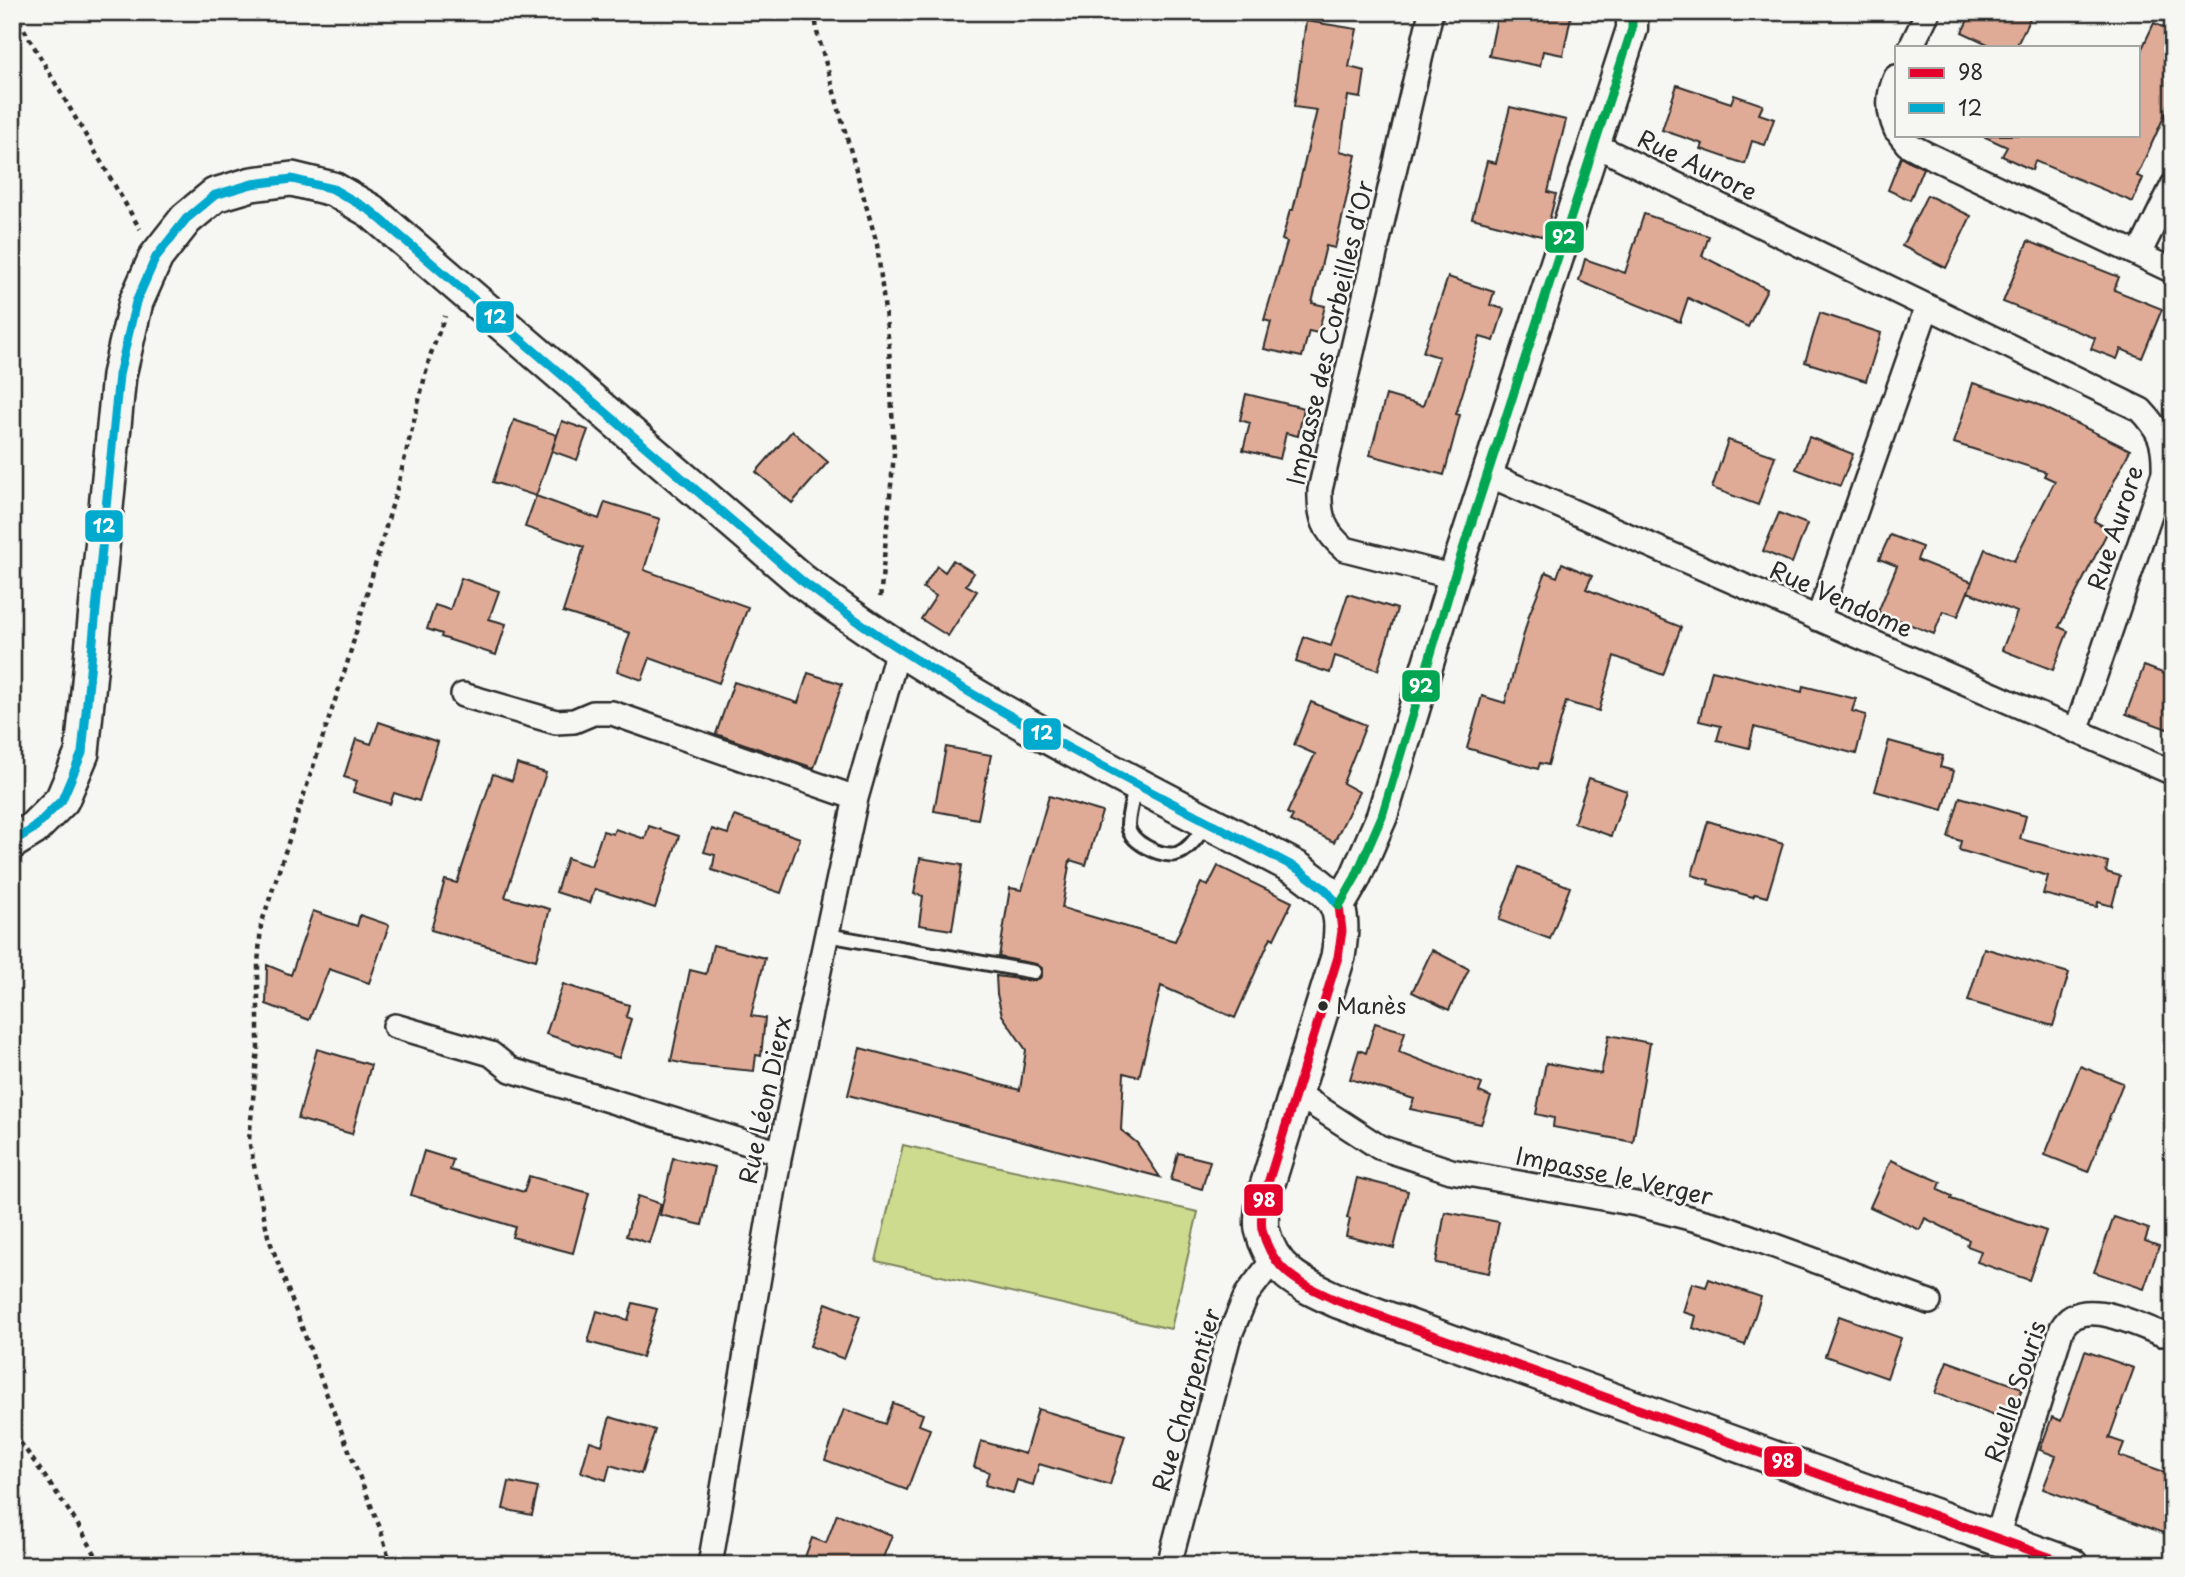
<svg xmlns="http://www.w3.org/2000/svg" width="2185" height="1577" font-family="'Playpen Sans',sans-serif">
<style>
.green{fill:#cddb8f;stroke:#7c835d;stroke-width:2}
.building{fill:#e0ab96;stroke:#2b2b2b;stroke-width:2}
.lines{fill:none;stroke-linecap:round;stroke-linejoin:round}
.service-casing{stroke:#2b2b2b;stroke-width:18}
.minor-casing{stroke:#2b2b2b;stroke-width:28}
.tertiary-casing{stroke:#2b2b2b;stroke-width:35}
.secondary-casing{stroke:#2b2b2b;stroke-width:38}
.path{stroke:#2b2b2b;stroke-width:4.5;stroke-dasharray:5 5;stroke-linecap:butt}
.service{stroke:#f6f6f2;stroke-width:12}
.minor{stroke:#f6f6f2;stroke-width:23}
.tertiary{stroke:#f6f6f2;stroke-width:30}
.secondary{stroke:#f6f6f2;stroke-width:33}
.bus-1-casing{stroke:#f6f6f2;stroke-width:14}
.bus-2-casing{stroke:#f6f6f2;stroke-width:14}
.bus-3-casing{stroke:#f6f6f2;stroke-width:14}
.bus-1{stroke:#e4002b;stroke-width:9}
.bus-2{stroke:#00a9ce;stroke-width:9}
.bus-3{stroke:#00a651;stroke-width:9}
.bus-dot{fill:#2b2b2b;stroke:#f6f6f2;stroke-width:2.5}
.labels{text-anchor:middle;stroke-width:5;stroke-linejoin:round;paint-order:stroke}
.bus-label{font-size:22px;fill:#2b2b2b;stroke:#f6f6f2;text-anchor:start}
.street-label{font-size:24px;fill:#2b2b2b;stroke:#f6f6f2}
.line-badge{stroke:#f6f6f2;stroke-width:2.5}
.badge-label{font-size:19px;text-anchor:middle;font-weight:bold;fill:#fff}
</style>
<rect width="100%" height="100%" fill="#f6f6f2"/>
<filter id="ink" filterUnits="userSpaceOnUse"><feTurbulence type="fractalNoise" baseFrequency=".0143" numOctaves="2"/><feDisplacementMap in="SourceGraphic" scale="14" xChannelSelector="R" yChannelSelector="G"/><feConvolveMatrix kernelMatrix="1 2 1 2 8 2 1 2 1" color-interpolation-filters="sRGB"/></filter>
<g filter="url(#ink)">
<!-- green -->
<path class="green" d="M903 1145 1198 1212 1171 1329 876 1261Z"/>
<!-- building -->
<path class="building" d="M1511 12H1572L1563 55 1543 51 1540 66 1489 56 1497 17 1510 20Z
M1972 12H2033L2016 47H1994L1962 32Z
M1306 21 1357 29 1349 67 1365 71 1361 98 1348 96 1340 151 1356 155 1341 223 1335 248 1326 246 1312 303 1325 306 1318 333 1309 331 1302 357 1264 349 1271 322 1264 320 1287 242 1282 240 1290 210H1293L1317 110 1294 107Z
M2154 23 2173 32V97L2137 176 2143 178 2133 202 2035 161 2032 170 2002 156 2007 147 1981 135H2138V57Z
M1677 85 1731 103 1734 95 1763 105 1759 114 1774 119 1765 145 1752 141 1745 164 1701 149 1703 144 1662 130Z
M1510 107 1566 120 1548 192 1556 194 1545 237 1472 218 1487 161 1496 163Z
M1901 157 1923 168 1910 200 1888 190Z
M1927 195 1971 216 1946 268 1902 246Z
M1644 214 1709 236 1702 256 1767 289 1748 327 1688 298 1680 322 1579 281 1585 259 1625 273Z
M2028 241 2119 277 2114 290 2162 309 2142 358 2121 349 2117 359 2091 349 2095 338 2003 302Z
M1448 277 1494 292 1490 305 1504 309 1494 341 1480 337 1456 414 1460 415 1444 475 1370 455 1386 395 1423 406 1439 357 1423 352Z
M1820 313 1881 333 1866 381 1805 362Z
M1973 383 2035 403 2130 450 2094 521 2109 529 2059 627 2068 631 2053 670 2002 650 2017 612 1968 592 1985 549 2014 561 2055 481 2044 476 2046 472 1954 443Z
M1246 394 1304 408 1298 436 1286 433 1280 459 1243 450 1250 423 1240 420Z
M514 420 557 435 536 496 493 482Z
M562 421 588 430 577 460 552 451Z
M792 431 828 462 792 503 756 472Z
M1809 437 1853 454 1840 486 1796 469Z
M1728 440 1775 456 1758 505 1712 488Z
M536 496 599 519 605 502 660 519 644 570 748 607 719 683 650 658 642 680 617 671 630 633 563 612 584 547 525 527Z
M1779 513 1807 524 1792 563 1763 551Z
M1890 535 1922 547 1917 560 1972 582 1958 616 1943 611 1934 634 1878 612 1897 566 1879 559Z
M953 560 974 573 966 585 977 591 948 636 921 619 936 596 923 588 937 566 945 572Z
M1562 563 1592 576 1586 589 1681 627 1663 675 1614 656 1599 711 1566 702 1548 765 1540 763 1538 769 1467 748 1482 696 1505 703 1529 615 1546 572 1557 577Z
M461 578 499 591 489 619 506 624 496 655 441 637 442 634 427 629 435 605 450 610Z
M1348 594 1397 609 1378 670 1335 656 1330 673 1296 662 1304 637 1331 646Z
M2144 666 2173 677V731L2126 714Z
M1712 670 1802 692 1803 686 1856 699 1852 711 1866 715 1856 754 1754 727 1749 748 1717 740 1721 726 1699 721Z
M808 673 842 684 814 768 716 734 734 682 798 703Z
M1311 702 1366 725 1343 783 1359 792 1334 842 1290 821 1293 816 1287 813 1315 754 1294 745Z
M379 722 438 742 419 801 394 793 390 804 353 792 357 781 344 777 356 739 371 744Z
M1889 741 1943 756 1940 767 1954 771 1943 810 1875 791Z
M946 747 991 755 978 819 934 811Z
M517 764 546 773 505 897 550 909 536 960 431 930 445 880 457 883 493 774 512 781Z
M1589 778 1627 791 1611 836 1574 823Z
M1049 796 1102 812 1086 865 1070 860 1062 908 1175 941 1201 883 1208 886 1218 866 1292 902 1274 939 1271 937 1235 1018 1161 986 1139 1077 1124 1073 1121 1130 1137 1143 1160 1177 848 1095 860 1048 1020 1090 1026 1050 1002 1015 997 994 996 976 1033 981 1040 978 1042 974V968L1036 964 999 957 1010 888 1022 890Z
M1960 797 2026 816 2020 839 2108 862 2106 872 2120 876 2112 906 2098 902 2097 907 2043 894 2048 876 1959 850 1961 841 1948 837Z
M734 816 800 838 781 893 712 870 715 855 704 852 712 829 728 834Z
M1708 821 1783 844 1767 897 1755 894 1753 897 1708 884 1709 880 1692 875Z
M649 826 679 836 655 908 595 889 590 903 556 892 567 858 591 866 603 831 613 834 615 829 645 839Z
M920 858 962 865 952 930 919 925 923 896 914 894Z
M1519 867 1570 887 1550 939 1499 920Z
M313 911 357 926 360 915 389 925 369 983 329 969 309 1020 266 1004 267 965 291 975Z
M713 945 765 958 751 1016 765 1018 761 1056 756 1055 754 1071 691 1065 671 1061 690 970 706 974Z
M1984 948 2069 973 2053 1026 1968 1001Z
M1432 950 1469 969 1449 1010 1412 992Z
M563 984 629 1005 626 1017 631 1019 619 1058 546 1034Z
M1375 1023 1405 1032 1399 1052 1482 1084 1479 1092 1491 1097 1481 1124 1410 1109 1414 1099 1350 1079 1359 1050 1366 1053Z
M1609 1035 1650 1043 1633 1142 1553 1127 1554 1118 1536 1114 1546 1063 1601 1074Z
M317 1049 371 1065 352 1134 298 1119Z
M2080 1066 2123 1083 2088 1172 2045 1155Z
M424 1151 453 1160 450 1170 524 1192 529 1176 589 1193 573 1253 512 1237 515 1227 411 1195Z
M1178 1153 1210 1161 1202 1189 1171 1180Z
M673 1158 715 1167 702 1225 660 1215Z
M1891 1160 1941 1182 1938 1190 1952 1196 1951 1199 2046 1231 2029 1280 1977 1262 1981 1251 1967 1246 1969 1240 1925 1218 1920 1230 1870 1207Z
M1357 1178 1408 1191 1394 1248 1346 1236 1350 1219 1347 1218Z
M638 1196 661 1204 649 1243 626 1236Z
M1445 1212 1499 1222 1489 1273 1436 1263Z
M2114 1217 2149 1229 2145 1241 2159 1246 2144 1289 2094 1272Z
M1709 1279 1761 1297 1745 1345 1693 1328 1696 1316 1683 1312 1692 1283 1706 1287Z
M633 1303 657 1309 642 1357 588 1342 597 1311 628 1320Z
M826 1303 860 1316 844 1359 810 1346Z
M1839 1316 1901 1338 1887 1378 1825 1356Z
M2085 1351 2134 1368 2109 1438 2124 1443 2119 1456 2173 1475V1514L2166 1534 2043 1489 2056 1456 2040 1450 2052 1417 2061 1421Z
M1947 1361 2022 1388 2011 1421 1935 1393Z
M893 1403 923 1414 919 1425 930 1429 907 1490 825 1460 844 1409 885 1424Z
M1038 1409 1125 1435 1110 1485 1039 1464 1033 1485 1017 1480 1013 1493 985 1485 989 1472 974 1467 981 1441 1025 1454Z
M610 1417 655 1430 641 1474 610 1465 606 1480 581 1472 590 1441 602 1445Z
M509 1482 538 1488 532 1515 503 1509Z
M837 1514 892 1535 880 1565H802L812 1538 826 1543Z"/>
<g class="lines">
<defs>
<path id="service" d="M1135 787C1133 799 1128 814 1128 825 1129 842 1160 857 1176 854 1189 851 1199 834 1207 824
M827 935 1034 972"/>
<path id="minor" d="M1431 12 1320 490C1319 516 1324 532 1345 549L1454 577
M1911 47 1928 12
M1896 77C1887 96 1888 111 1896 130
M1900 135 1907 144 1926 154 2173 271
M1595 145 2141 410C2161 431 2165 444 2164 473L2076 731
M2139 254 2173 185
M1489 475 2173 773
M1818 619 1927 307
M463 695 556 722 574 721 593 713H612L856 798
M395 1026 491 1054 511 1070 780 1153
M1296 1093 1379 1147 1451 1171 1636 1204 1720 1226 1929 1302
M1997 1537 2062 1328C2080 1295 2135 1324 2162 1334
M710 1565 780 1153 856 798 898 650
M1169 1565 1228 1339 1247 1294 1274 1259"/>
<path id="tertiary" d="M1339 906 1355 878 1382 816 1454 577 1632 29V12"/>
<path id="secondary" d="M12 842 33 829 62 800 82 753 119 375 136 302 156 257 186 219 215 195 252 184 292 179 333 189 371 211 802 581C955 697 1129 779 1298 869 1339 899 1346 905 1338 957L1264 1196C1263 1206 1260 1219 1262 1229 1272 1272 1301 1284 1338 1301L2071 1565"/>
</defs>
<!-- service casing -->
<use href="#service" class="service-casing"/>
<!-- minor casing -->
<use href="#minor" class="minor-casing"/>
<!-- tertiary casing -->
<use href="#tertiary" class="tertiary-casing"/>
<!-- secondary casing -->
<use href="#secondary" class="secondary-casing"/>
<!-- path -->
<path class="path" d="M14 12 140 229
M815 12 817 32 877 244 889 345 894 454 880 600
M12 1437 20 1442C49 1482 78 1521 101 1565
M391 1565 380 1528 327 1395 268 1236 249 1140 258 1048V964L261 925 347 664 399 481 430 356 445 316"/>
<!-- service -->
<use href="#service" class="service"/>
<!-- minor -->
<use href="#minor" class="minor"/>
<!-- tertiary -->
<use href="#tertiary" class="tertiary"/>
<!-- secondary -->
<use href="#secondary" class="secondary"/>
<defs>
<path id="bus-1" d="M1339 906 1342 931 1338 957 1264 1196C1263 1206 1260 1219 1262 1229 1272 1272 1301 1284 1338 1301L2071 1565"/>
<path id="bus-2" d="M12 842 33 829 62 800 82 753 119 375 136 302 156 257 186 219 215 195 252 184 292 179 333 189 371 211 802 581C955 697 1129 779 1298 869L1326 890 1339 906"/>
<path id="bus-3" d="M1339 906 1355 878 1382 816 1454 577 1632 29V12"/>
</defs>
<!-- bus-1 casing -->
<use href="#bus-1" class="bus-1-casing"/>
<!-- bus-2 casing -->
<use href="#bus-2" class="bus-2-casing"/>
<!-- bus-3 casing -->
<use href="#bus-3" class="bus-3-casing"/>
<!-- bus-1 -->
<use href="#bus-1" class="bus-1"/>
<!-- bus-2 -->
<use href="#bus-2" class="bus-2"/>
<!-- bus-3 -->
<use href="#bus-3" class="bus-3"/>
</g>
</g>
<!-- markers -->
<circle class="bus-dot" cx="1323" cy="1006" r="6"/>
<g class="labels">
<!-- bus labels -->
<g class="bus-label">
<text x="1336" y="1014">Manès</text>
</g>
<!-- street labels -->
<g class="street-label">
<text transform="translate(1697 166) rotate(26)" y="8">Rue Aurore</text>
<text transform="translate(1331 333) rotate(-77)" y="8">Impasse des Corbeilles d'Or</text>
<text transform="translate(2116 528) rotate(-72)" y="8">Rue Aurore</text>
<text transform="translate(1841 600) rotate(24)" y="8">Rue Vendome</text>
<text transform="translate(766 1100) rotate(-78)" y="8">Rue Léon Dierx</text>
<text transform="translate(1614 1177) rotate(12)" y="8">Impasse le Verger</text>
<text transform="translate(2016 1392) rotate(-72)" y="8">Ruelle Souris</text>
<text transform="translate(1187 1400) rotate(-74)" y="8">Rue Charpentier</text>
</g>
</g>
<g class="line-badge">
<rect x="1544" y="220" width="41" height="34" rx="7" fill="#00a651"/>
<rect x="475" y="300" width="40" height="34" rx="7" fill="#00a9ce"/>
<rect x="84" y="509" width="40" height="34" rx="7" fill="#00a9ce"/>
<rect x="1401" y="669" width="40" height="34" rx="7" fill="#00a651"/>
<rect x="1022" y="717" width="40" height="34" rx="7" fill="#00a9ce"/>
<rect x="1243" y="1183" width="41" height="34" rx="7" fill="#e4002b"/>
<rect x="1763" y="1445" width="40" height="33" rx="7" fill="#e4002b"/>
</g>
<g class="badge-label">
<text x="1564" y="244">92</text>
<text x="495" y="324">12</text>
<text x="104" y="533">12</text>
<text x="1421" y="693">92</text>
<text x="1042" y="740">12</text>
<text x="1264" y="1207">98</text>
<text x="1783" y="1468">98</text>
</g>
<!-- margin -->
<rect width="2185" height="1577" fill="none" stroke="#f6f6f2" stroke-width="42"/>
<rect x="21" y="21" width="2143" height="1535" fill="none" stroke="#2b2b2b" stroke-width="2.5" filter="url(#ink)"/>
<!-- legend -->
<rect x="1895" y="46" width="245" height="91" fill="#f6f6f2" stroke="#a5a5a2" stroke-width="2"/>
<rect x="1909" y="68" width="35" height="10" fill="#e4002b" stroke="#a5a5a2" stroke-width="2"/>
<text x="1958" y="80" font-size="21" fill="#2b2b2b">98</text>
<rect x="1909" y="103" width="35" height="10" fill="#00a9ce" stroke="#a5a5a2" stroke-width="2"/>
<text x="1958" y="116" font-size="21" fill="#2b2b2b">12</text>
</svg>
